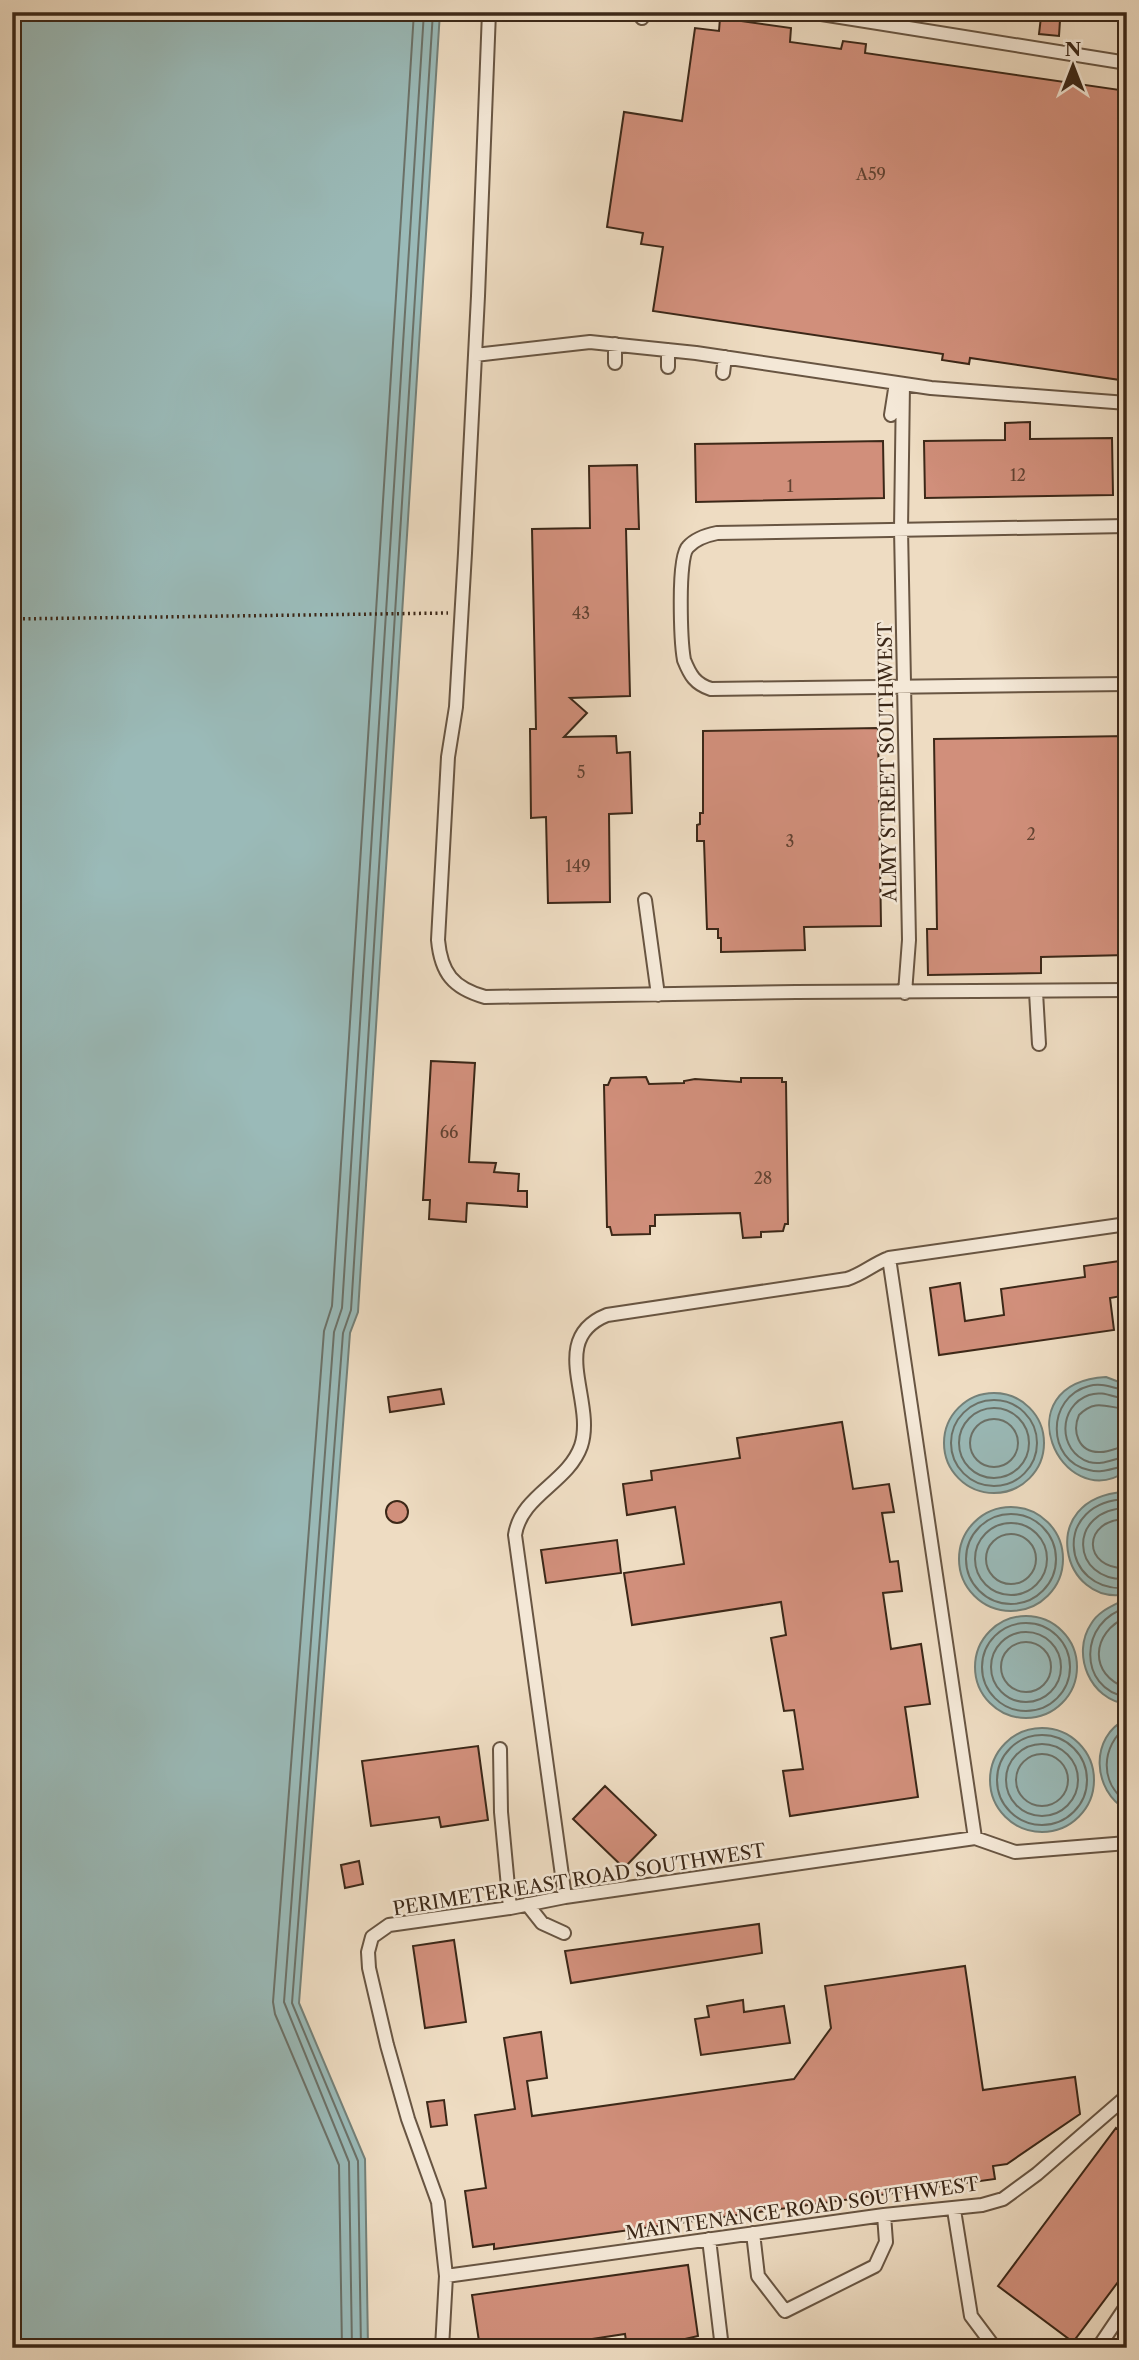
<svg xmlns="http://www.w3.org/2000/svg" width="1139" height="2360" font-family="'Libre Caslon Text',serif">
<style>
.water{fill:#9abab8;stroke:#748078;stroke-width:2}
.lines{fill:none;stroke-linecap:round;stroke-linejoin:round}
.shore{stroke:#6b7168;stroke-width:2}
.building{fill:#d18f7b;stroke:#3c2818;stroke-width:2}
.service-casing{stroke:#685542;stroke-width:16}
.path{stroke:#3c2818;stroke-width:3.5;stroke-dasharray:2 3.5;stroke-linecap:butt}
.service{stroke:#f4e8d7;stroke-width:12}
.labels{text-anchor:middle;stroke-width:5;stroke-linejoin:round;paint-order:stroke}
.number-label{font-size:16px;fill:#614231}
.street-label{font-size:19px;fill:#3c2818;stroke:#f4e8d7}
</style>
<rect width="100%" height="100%" fill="#eedcc2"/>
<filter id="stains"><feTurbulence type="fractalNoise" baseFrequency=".00286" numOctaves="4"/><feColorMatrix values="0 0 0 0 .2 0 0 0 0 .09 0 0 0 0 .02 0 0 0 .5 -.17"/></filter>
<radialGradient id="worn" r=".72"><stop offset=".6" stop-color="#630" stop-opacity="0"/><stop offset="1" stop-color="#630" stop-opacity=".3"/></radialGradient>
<!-- water -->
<path class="water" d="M12 12H440L358 1312 350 1333 299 2003 365 2159 368 2348H12Z
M1106 1377 1127 1385V1471C1060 1516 1002 1383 1106 1377Z
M944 1443a50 50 0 1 1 100 0a50 50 0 1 1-100 0Z
M1124 1492 1127 1493V1594C1062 1608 1035 1498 1124 1492Z
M959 1559a52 52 0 1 1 104 0a52 52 0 1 1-104 0Z
M1122 1601H1127V1704C1090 1700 1071 1654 1091 1624 1098 1612 1110 1607 1122 1601Z
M975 1667a51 51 0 1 1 102 0a51 51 0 1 1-102 0Z
M1127 1719V1810C1092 1791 1089 1736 1127 1719Z
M990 1780a52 52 0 1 1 104 0a52 52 0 1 1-104 0Z"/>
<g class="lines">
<!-- shore -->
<path class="shore" d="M1127 1390C1114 1389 1103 1382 1089 1386 1046 1397 1046 1461 1089 1470 1104 1474 1113 1467 1127 1466
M1127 1399C1114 1398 1103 1390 1089 1395 1058 1406 1057 1451 1089 1462 1103 1466 1114 1458 1127 1457
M951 1443a43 43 0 1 1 86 0a43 43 0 1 1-86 0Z
M959 1443a35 35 0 1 1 70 0a35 35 0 1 1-70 0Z
M1127 1409C1107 1408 1096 1398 1079 1415 1072 1431 1078 1452 1099 1452 1109 1453 1117 1447 1127 1446
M970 1443a24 24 0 1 1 48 0a24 24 0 1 1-48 0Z
M1127 1499C1052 1501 1060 1593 1127 1588
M1127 1508C1067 1509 1070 1582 1127 1579
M966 1559a45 45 0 1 1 90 0a45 45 0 1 1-90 0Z
M1127 1519C1081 1519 1082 1570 1127 1568
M975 1559a36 36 0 1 1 72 0a36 36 0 1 1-72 0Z
M986 1559a25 25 0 1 1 50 0a25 25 0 1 1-50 0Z
M1127 1608C1079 1620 1077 1689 1127 1697
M1127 1617C1091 1632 1088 1675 1127 1688
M982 1667a44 44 0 1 1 88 0a44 44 0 1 1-88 0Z
M991 1667a35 35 0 1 1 70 0a35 35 0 1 1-70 0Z
M1001 1667a25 25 0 1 1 50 0a25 25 0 1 1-50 0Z
M1127 1726C1101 1746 1099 1783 1127 1802
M997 1780a45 45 0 1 1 90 0a45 45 0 1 1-90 0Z
M1006 1780a36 36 0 1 1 72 0a36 36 0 1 1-72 0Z
M1016 1780a26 26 0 1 1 52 0a26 26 0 1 1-52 0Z
M342 2348 339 2165 275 2014 273 2002 324 1331 332 1306 414 12
M352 2348 349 2162 284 2002 334 1332 342 1308 424 12
M361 2348 358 2161 292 2003 343 1333 351 1310 433 12"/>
</g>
<!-- building -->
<path class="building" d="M1041 17 1060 20 1059 36 1039 34Z
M720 18 791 28 790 42 841 49 843 41 866 44 865 53 1127 91V381L970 358 969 364 942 360 943 354 653 311 663 247 641 244 643 233 607 227 624 112 682 121 695 28 719 31Z
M1030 422V439L1112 438 1113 495 925 498 924 441 1005 440V423Z
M883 441 884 498 696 502 695 444Z
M637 465 639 529H626L630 696 570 698 587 713 564 737 616 736 617 753 630 752 632 813 609 814 610 902 548 903 546 817 531 818 530 729H536L532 529 590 528 589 466Z
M878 728 881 926 804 927 805 950 721 952V938H718V929H707L704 841H697V825L700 824V813H703V731Z
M1127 736V955L1041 957V973L928 975 927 929H937L934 739Z
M431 1061 475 1063 469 1162 496 1163 494 1172 519 1174 518 1191H527V1207L467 1203 466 1222 429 1219 430 1200H423Z
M646 1077 649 1084 684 1083V1081L695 1079 741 1082V1078H782V1082H786L788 1224H785L783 1231 761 1232V1237L743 1238 740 1213 655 1215V1226H650V1234L612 1235 610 1227H607L604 1085H608L611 1078Z
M1127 1260V1295L1110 1298 1114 1330 939 1355 930 1288 960 1283 965 1321 1004 1315 1001 1289 1085 1277 1084 1266Z
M441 1389 444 1404 390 1412 388 1397Z
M842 1422 853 1489 889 1484 894 1512 882 1513 890 1562 898 1561 902 1591 883 1593 891 1649 921 1644 930 1704 905 1707 918 1797 790 1816 783 1771 803 1769 794 1710 784 1711 771 1638 786 1635 781 1602 632 1625 624 1573 684 1564 675 1507 627 1515 623 1484 652 1480 651 1471 740 1458 737 1438Z
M386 1512a11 11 0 1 1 22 0a11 11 0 1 1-22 0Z
M617 1540 621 1573 546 1583 541 1550Z
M478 1746 488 1820 441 1827 439 1817 371 1826 362 1761Z
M605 1786 656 1835 624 1868 573 1819Z
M359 1861 363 1884 345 1888 341 1865Z
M759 1924 762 1953 571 1983 565 1951Z
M454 1940 466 2022 425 2028 413 1946Z
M965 1966 983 2090 1075 2077 1080 2114 1007 2164 993 2166 995 2179 494 2249V2244L473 2247 465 2191 486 2188 475 2115 515 2109 504 2038 541 2032 547 2078 527 2081 532 2116 794 2079 831 2028 825 1986Z
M743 2000 744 2012 784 2006 790 2043 701 2055 695 2019 709 2017 707 2006Z
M444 2100 447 2125 431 2127 427 2102Z
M1116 2128 1127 2136V2270L1073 2342 998 2286Z
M688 2265 698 2336 646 2348H627L625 2334 585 2340 586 2348H480L472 2295Z"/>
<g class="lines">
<defs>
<path id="service" d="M489 12 478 296 465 553 456 707 448 757 438 940C441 973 453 988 485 997L796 992 1127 990
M809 12 1127 63
M642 18 643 12
M615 344V363
M475 355 590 342 696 353 931 388 1127 403
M668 367V350
M723 373 725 357
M903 384 901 529 909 940 905 993
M891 415 896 383
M1127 526 717 533C707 535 695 539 688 547 677 557 681 643 684 660 690 675 695 684 711 689L1127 684
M645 900 658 995
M1036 992 1039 1044
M889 1258 975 1838
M500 1749 501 1812 510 1908
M565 1897 515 1535C521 1495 568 1483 581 1446 596 1401 547 1339 607 1315L847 1279C863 1274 873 1264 889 1258L1127 1224
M527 1904 542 1923 564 1933
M954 2210 971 2316 995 2348
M753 2233 758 2276 785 2311 875 2266 886 2242 884 2215
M709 2239 722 2348
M446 2276 884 2215 982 2205 1003 2199 1037 2174 1127 2096
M442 2348 446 2276 438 2202 408 2119 387 2045 369 1968 368 1952 372 1937 389 1925 510 1908 565 1897 975 1838 1015 1852 1127 1843
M1098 2348 1127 2305"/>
</defs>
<!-- service casing -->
<use href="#service" class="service-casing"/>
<!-- path -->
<path class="path" d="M12 619 448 613"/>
<!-- service -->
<use href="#service" class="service"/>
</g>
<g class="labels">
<!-- number labels -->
<g class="number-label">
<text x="871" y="180">A59</text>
<text x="1018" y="481">12</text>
<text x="790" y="492">1</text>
<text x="581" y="619">43</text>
<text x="581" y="778">5</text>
<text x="1031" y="840">2</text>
<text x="790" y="847">3</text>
<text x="578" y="872">149</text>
<text x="449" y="1138">66</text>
<text x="763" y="1184">28</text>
</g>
<!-- street labels -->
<g class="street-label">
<text transform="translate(887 762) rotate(-91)" y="7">ALMY STREET SOUTHWEST</text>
<text transform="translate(579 1879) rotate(-9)" y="7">PERIMETER EAST ROAD SOUTHWEST</text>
<text transform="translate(802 2208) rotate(-8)" y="7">MAINTENANCE ROAD SOUTHWEST</text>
</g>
</g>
<!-- margin -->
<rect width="1139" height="2360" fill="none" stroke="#eedcc2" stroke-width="42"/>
<rect x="14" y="14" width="1111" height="2332" fill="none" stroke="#3c2818" stroke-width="3.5"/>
<rect x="21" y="21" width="1097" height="2318" fill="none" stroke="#3c2818" stroke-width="2"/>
<!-- north arrow -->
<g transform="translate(1073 66)" stroke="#f4e8d7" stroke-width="5" paint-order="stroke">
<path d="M0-5L12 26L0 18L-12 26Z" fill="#3c2818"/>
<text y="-10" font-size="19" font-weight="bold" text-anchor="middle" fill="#3c2818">N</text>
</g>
<rect width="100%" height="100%" filter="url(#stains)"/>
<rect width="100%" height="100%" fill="url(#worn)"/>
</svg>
